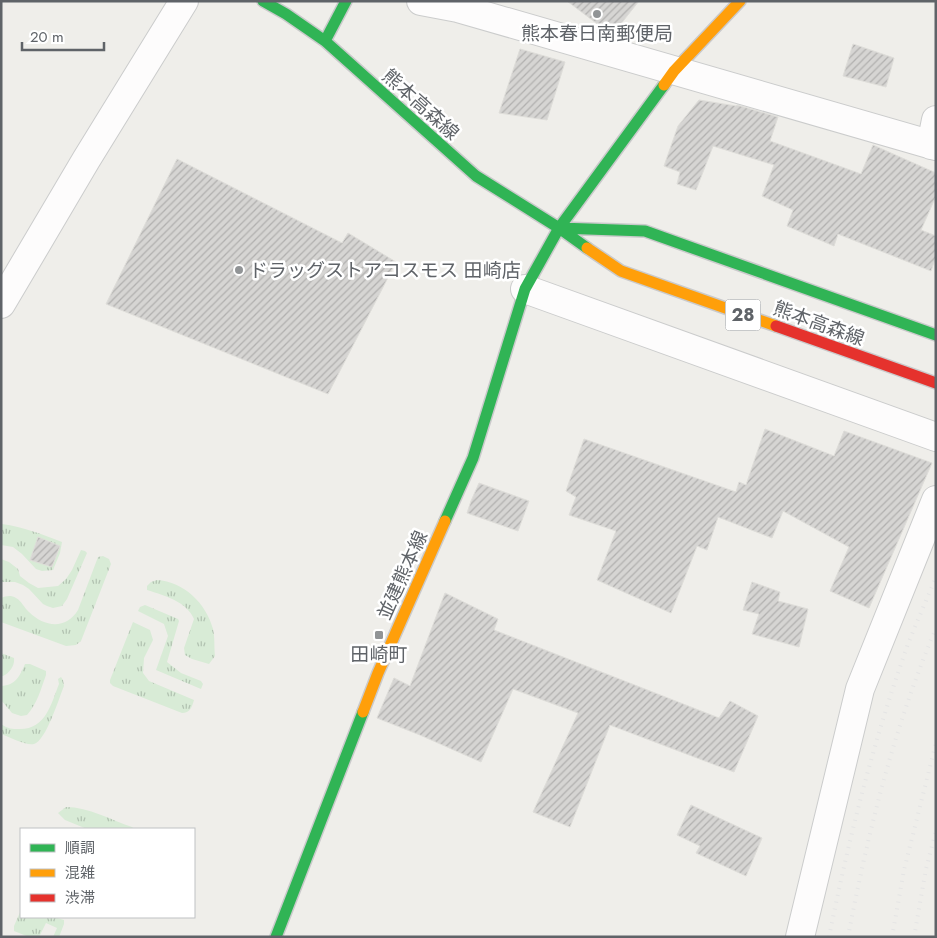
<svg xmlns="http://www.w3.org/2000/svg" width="937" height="938" font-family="Jost,'Noto Sans JP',sans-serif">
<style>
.grass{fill:url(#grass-tufts)}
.building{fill:url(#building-hatch);stroke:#deddd9}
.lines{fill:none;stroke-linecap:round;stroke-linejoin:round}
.street-casing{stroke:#cbcccc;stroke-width:30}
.fast-casing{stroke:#cacacb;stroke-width:14}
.slow-casing{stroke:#cacacb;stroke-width:14}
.jam-casing{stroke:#cacacb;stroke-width:14}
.street{stroke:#fdfcfc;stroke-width:28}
.fast{stroke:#30b455;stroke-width:11}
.slow{stroke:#ff9f0a;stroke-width:11}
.jam{stroke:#e5322d;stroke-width:11}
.rail{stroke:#e4e4e4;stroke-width:4;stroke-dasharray:1 6;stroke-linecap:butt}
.poi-dot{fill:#919496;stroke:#fff;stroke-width:2}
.labels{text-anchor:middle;stroke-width:5;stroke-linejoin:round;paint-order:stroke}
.shield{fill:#fff;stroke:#8f9295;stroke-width:1}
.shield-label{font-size:18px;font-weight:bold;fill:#5f6368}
.poi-label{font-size:19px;fill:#5f6368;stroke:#fff}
.street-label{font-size:19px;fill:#5f6368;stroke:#fff}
</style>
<defs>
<pattern id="grass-tufts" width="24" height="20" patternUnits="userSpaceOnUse" patternTransform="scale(1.25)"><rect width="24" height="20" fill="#d8ebd6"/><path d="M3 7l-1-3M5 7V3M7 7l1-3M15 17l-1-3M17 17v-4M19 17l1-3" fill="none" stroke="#b2c2b1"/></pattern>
<pattern id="building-hatch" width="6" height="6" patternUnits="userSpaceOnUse" patternTransform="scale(1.25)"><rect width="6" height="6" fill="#d6d5d3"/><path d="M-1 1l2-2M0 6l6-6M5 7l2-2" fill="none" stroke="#b1b0af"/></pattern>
</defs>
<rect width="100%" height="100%" fill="#efeeea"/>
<!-- grass -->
<path class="grass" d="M2 524C24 527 41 534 62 542L60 553 53 570 42 571 36 569 22 554 13 547 1 545Z
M81 550 85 551 87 553 67 599 62 606 53 608 47 606 43 604 29 589 23 585 15 582H1V559L9 562 18 569 20 576 29 583 38 588 58 586 66 579 72 570Z
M103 556 109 559 111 564 81 641 76 645 66 646 1 622V598C6 596 11 595 16 598 22 601 24 608 29 612 44 627 66 630 78 610L98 557Z
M157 580C184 582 206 603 213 629 215 637 214 648 215 656L209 664 192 659 185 655 184 648 194 619C186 601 165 596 147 590V586L151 582Z
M145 605 178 619 179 621 167 662 181 673 201 681 203 684 201 689 156 670 168 636 164 624 138 611 140 607Z
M133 622 150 630 153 640 144 658 143 673 149 681 194 700C192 707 190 713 182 713L113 686 110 683V680Z
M1 653 14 658C15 665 10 673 3 676H1Z
M25 664H30L46 671V675C41 689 37 704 27 715L21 716 12 713 1 700V686C16 685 19 677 25 664Z
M61 677 63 680 64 686C59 698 46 741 34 744 26 746 10 737 1 734V724C9 729 11 729 20 729 46 729 51 704 59 684L58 679Z
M66 807C89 807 111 820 132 827L134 829H87L65 820 58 813Z
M21 910V917H54L64 920V924L59 937H53L57 928 46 923 39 937H29L14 931V926Z"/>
<!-- building -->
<path class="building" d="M567 1H639L612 35Z
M853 44 894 58 886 87 843 76Z
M520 49 565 62 547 120 499 113Z
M699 100 736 106 737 105 778 117 770 141 861 174 873 145 936 173V196L921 230 936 236V256L931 271 838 234 834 246 787 226 793 210 762 196 774 165 713 146 696 190 677 184 680 172 664 166 678 126Z
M177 159 342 243 348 233 396 262 328 394 106 304Z
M765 429 834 456 844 431 932 463 869 608 830 591 849 547 783 511 772 538 718 517 707 550 697 546 671 613 597 580 616 531 569 515 576 497 566 491 584 439 736 492 739 482 746 485Z
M479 483 529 501 518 531 467 513 471 501Z
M38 537 60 546 52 567 30 560Z
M752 582 780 592 778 601 808 609 799 647 752 634 759 614 743 610Z
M445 593 498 619 494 630 719 718 730 701 758 716 734 772 610 725 570 827 533 812 578 713 513 689 481 762 420 735 377 718 394 678 410 686Z
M691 805 762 838 746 876 696 853 700 846 677 835Z"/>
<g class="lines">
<defs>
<path id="street" d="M421 1 458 8 936 146
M931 145 936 120
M525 289 936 437
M1 304 86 160 184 1
M800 937 860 689 936 500"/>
<path id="fast" d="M263 1 286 14 325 41 476 176 559 228 587 248
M325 41 346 1
M559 228 645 231 936 335
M445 521 473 458 525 289 559 228 664 85
M276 937 363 712"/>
<path id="slow" d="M664 85 674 71 740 1
M587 248 621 271 776 326
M363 712 378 673 445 521"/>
<path id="jam" d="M776 326 936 383"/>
</defs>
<!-- street casing -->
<use href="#street" class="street-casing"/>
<!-- fast casing -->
<use href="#fast" class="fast-casing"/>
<!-- slow casing -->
<use href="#slow" class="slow-casing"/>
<!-- jam casing -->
<use href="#jam" class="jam-casing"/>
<!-- street -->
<use href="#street" class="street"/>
<!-- fast -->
<use href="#fast" class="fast"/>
<!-- slow -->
<use href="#slow" class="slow"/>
<!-- jam -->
<use href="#jam" class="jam"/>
<!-- rail -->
<path class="rail" d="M829 937C849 837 874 739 908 644 917 621 927 599 936 577
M848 937C868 832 894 727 936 628
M892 937 904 870 936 743
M914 937 926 869 936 831"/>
</g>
<!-- markers -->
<g class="poi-dot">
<circle cx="597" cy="14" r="5"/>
<circle cx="239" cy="270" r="5"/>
<rect x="374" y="630" width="10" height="10" rx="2.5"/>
</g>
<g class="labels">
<!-- shield labels -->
<rect class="shield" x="725.5" y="299.5" width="35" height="31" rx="4"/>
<g class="shield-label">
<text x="743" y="321">28</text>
</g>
<!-- poi labels -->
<g class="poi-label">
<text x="597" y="40">熊本春日南郵便局</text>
<text x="249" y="277" text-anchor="start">ドラッグストアコスモス 田崎店</text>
<text x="379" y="661">田崎町</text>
</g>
<!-- street labels -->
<g class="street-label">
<text transform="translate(421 104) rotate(42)" y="7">熊本高森線</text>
<text transform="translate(819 323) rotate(20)" y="7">熊本高森線</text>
<text transform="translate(402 575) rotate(-66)" y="7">並建熊本線</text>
</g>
</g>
<!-- border -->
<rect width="937" height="938" fill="none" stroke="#5f6368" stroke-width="5"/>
<!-- legend -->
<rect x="20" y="828" width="175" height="90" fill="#ffffff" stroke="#bfc1c3"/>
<rect x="30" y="844" width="25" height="8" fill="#30b455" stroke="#bfc1c3"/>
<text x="65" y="853" font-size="15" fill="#5f6368">順調</text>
<rect x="30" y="869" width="25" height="8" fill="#ff9f0a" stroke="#bfc1c3"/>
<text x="65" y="878" font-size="15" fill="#5f6368">混雑</text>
<rect x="30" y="894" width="25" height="8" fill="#e5322d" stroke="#bfc1c3"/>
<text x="65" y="903" font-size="15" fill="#5f6368">渋滞</text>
<!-- scale -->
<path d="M22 42v8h82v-8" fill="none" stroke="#5f6368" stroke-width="2.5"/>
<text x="30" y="42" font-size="15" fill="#5f6368" stroke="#ffffff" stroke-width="4" paint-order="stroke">20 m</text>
</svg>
